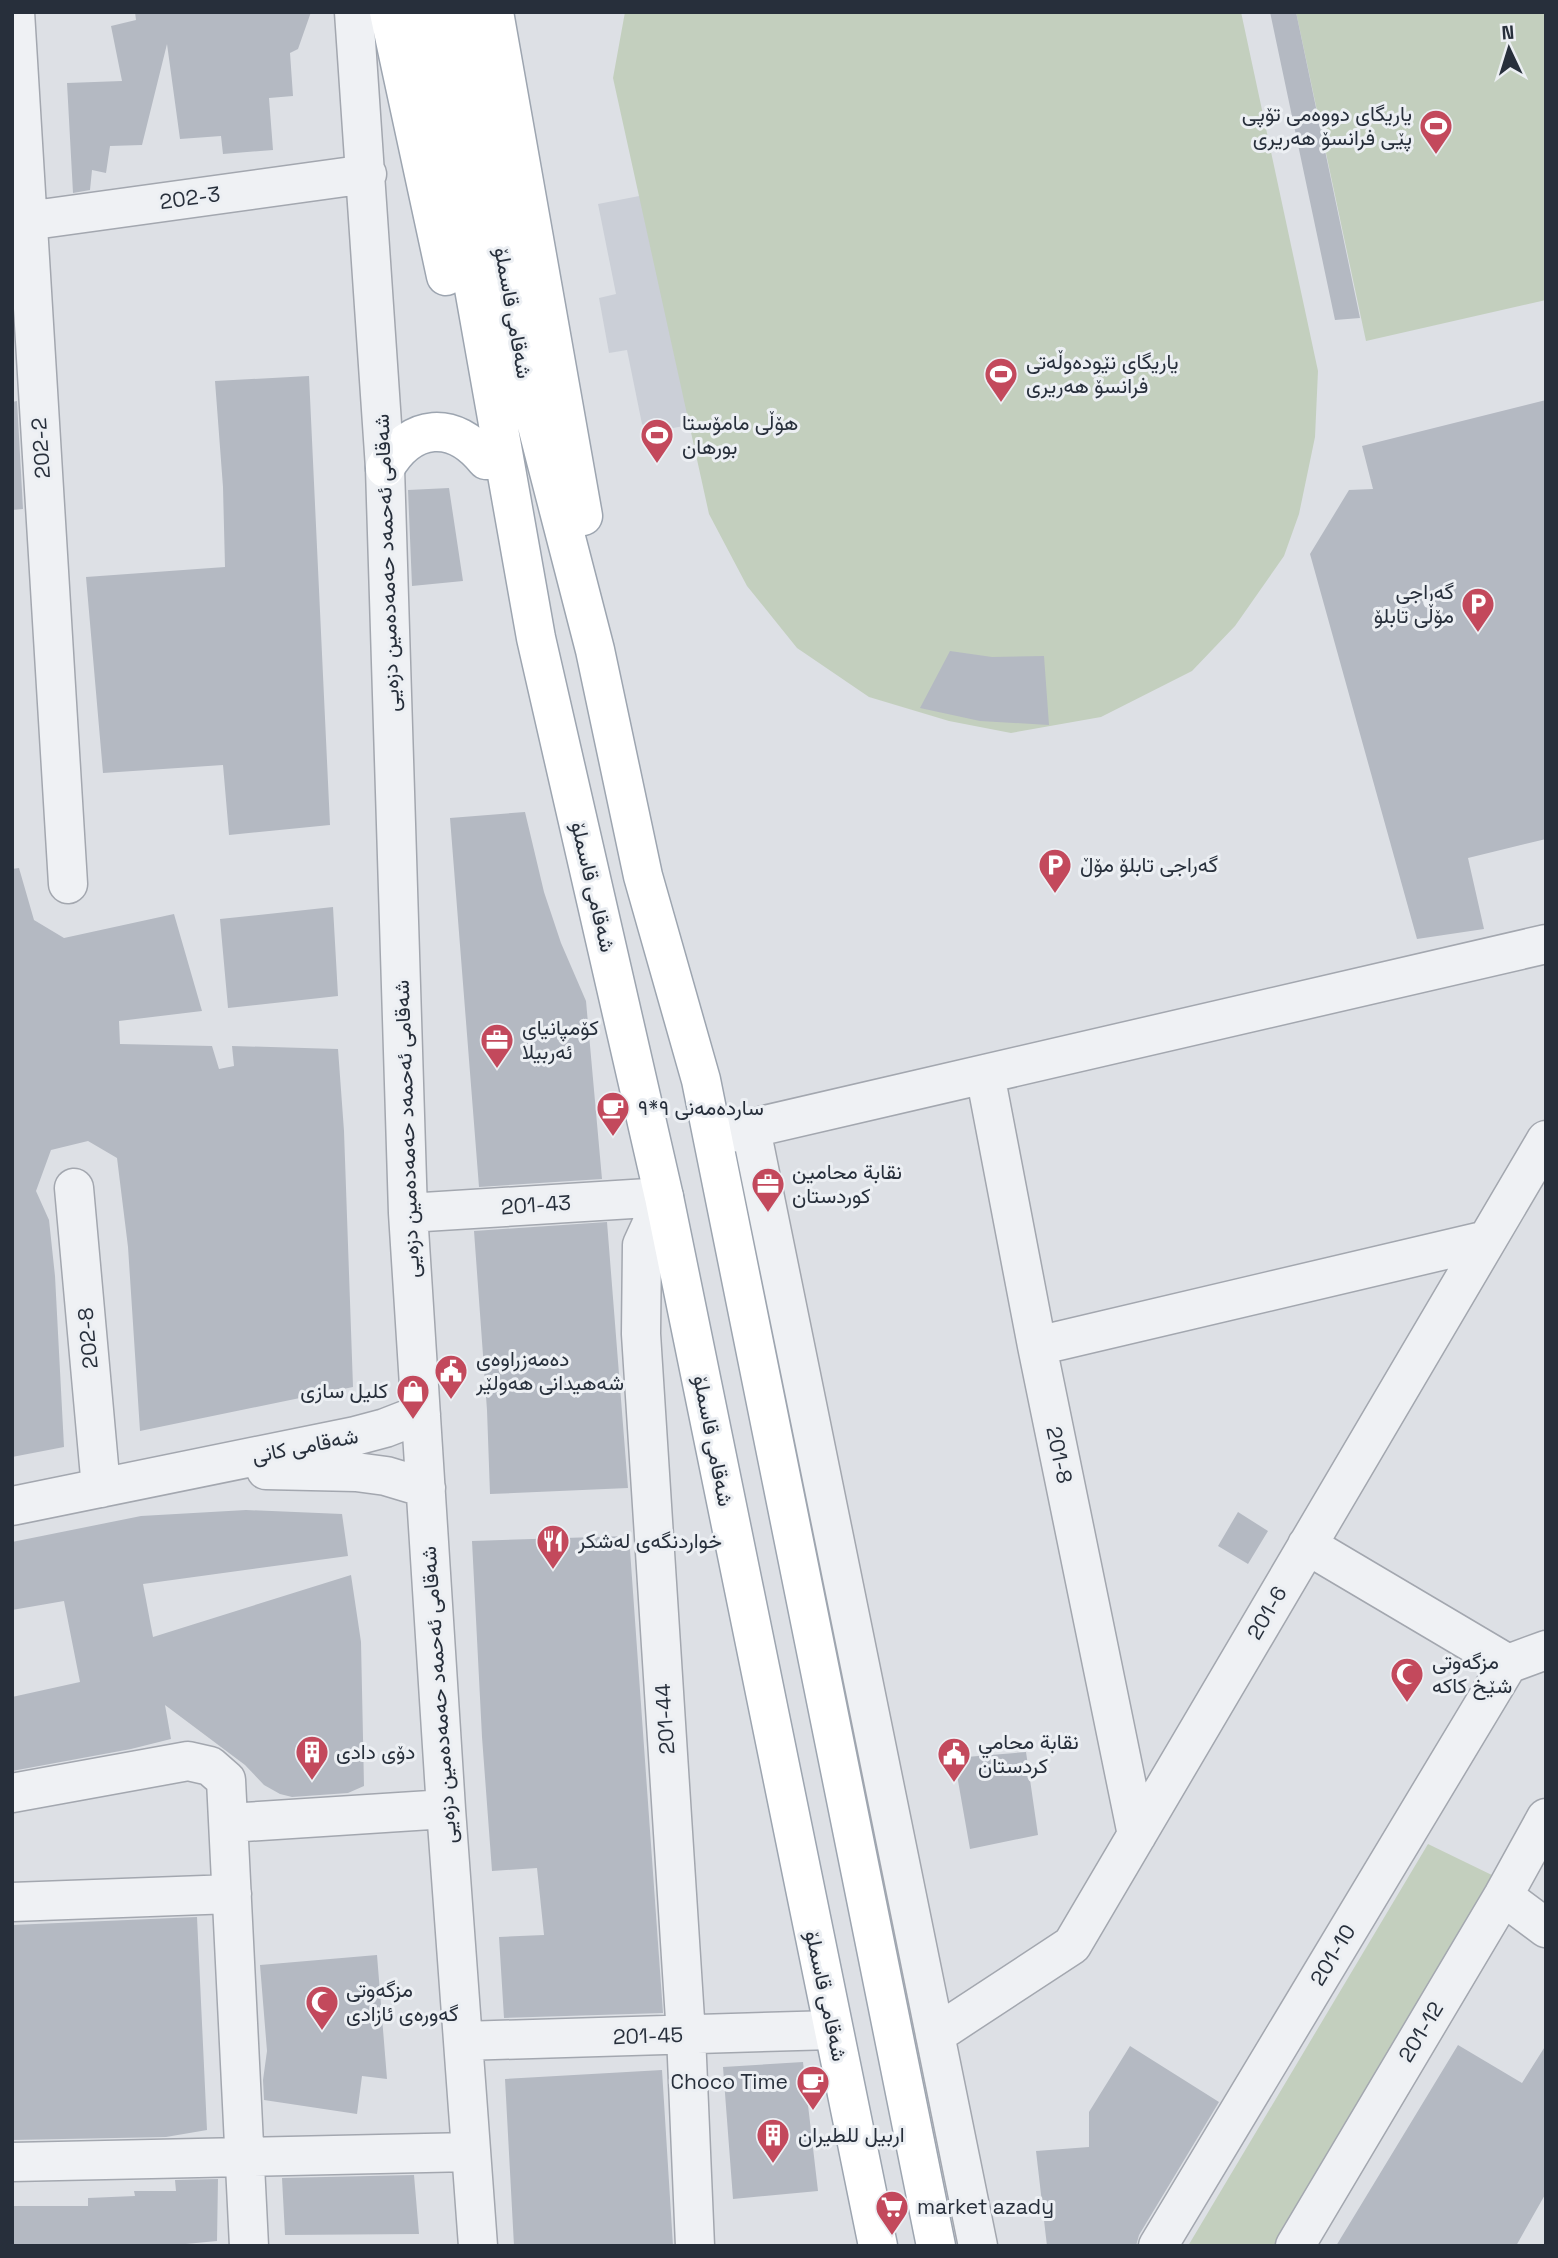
<svg xmlns="http://www.w3.org/2000/svg" width="1558" height="2258" font-family="'Space Grotesk',Vazirmatn,sans-serif">
<style>
.built{fill:#cbcfd7}
.green{fill:#c3cfbe}
.building{fill:#b4b9c2}
.lines{fill:none;stroke-linecap:round;stroke-linejoin:round}
.minor-casing{stroke:#a3a7af;stroke-width:41}
.major-casing{stroke:#9da5b0;stroke-width:41}
.minor{stroke:#eff1f4;stroke-width:38}
.major{stroke:#fff;stroke-width:38}
.labels{text-anchor:middle;stroke-width:6;stroke-linejoin:round;paint-order:stroke}
.poi-label{font-size:21px;fill:#272f3b;stroke:#eceff3;text-anchor:start}
.street-label{font-size:21px;fill:#272f3b;stroke:#eceff3}
</style>
<rect width="100%" height="100%" fill="#dde0e5"/>
<!-- built -->
<path class="built" d="M660 192 705 422 652 432 642 424 627 350 609 353 599 298 616 294 598 204Z"/>
<!-- green -->
<path class="green" d="M625 12H1241L1318 371 1315 437 1299 514 1284 556 1235 626 1192 671 1101 717 1011 733 949 721 869 697 797 648 747 586 709 514 613 78Z
M1296 12H1546V300L1366 341Z
M1428 1844 1498 1878 1283 2246H1188Z"/>
<!-- building -->
<path class="building" d="M135 12H311L298 49 290 53 293 96 269 98 273 150 223 154 221 136 180 139 167 44 142 145 110 146 106 173 92 170 90 190 73 193 67 83 122 81 111 26 136 20Z
M1270 12H1296L1360 318 1335 320Z
M309 376 330 825 229 835 223 765 103 773 86 577 225 567 223 487 215 381Z
M1546 400V839L1468 858 1484 929 1417 939 1310 554 1349 490 1373 489 1362 446Z
M17 401 23 509 12 510V402Z
M449 488 463 581 412 586 408 490Z
M950 651 992 657 1044 656 1049 725 980 721 920 708Z
M525 812 544 892 561 943 586 1001 602 1179 479 1187 450 818Z
M19 868 34 920 64 938 174 914 202 1011 119 1021 120 1044 212 1046 219 1069 234 1066 232 1046 338 1049 344 1131 353 1387 140 1431 128 1247 117 1158 88 1141 51 1150 36 1191 49 1220 55 1276 64 1447 12 1457V869Z
M333 907 338 996 228 1008 220 919Z
M607 1222 628 1488 490 1494 487 1410 474 1231Z
M246 1510 342 1514 348 1556 143 1584 153 1637 351 1575 361 1642 364 1786 348 1793 292 1797 280 1794 264 1785 245 1765 165 1705 171 1739 131 1749 12 1771V1697L80 1682 64 1601 12 1610V1542L141 1516Z
M1238 1512 1268 1531 1248 1564 1218 1546Z
M629 1536 663 2013 504 2018 499 1937 544 1935 537 1868 492 1871 482 1737 472 1541Z
M1026 1752 1038 1835 970 1849 954 1758Z
M197 1917 207 2130 166 2137 12 2140V1925Z
M377 1955 387 2079 362 2076 357 2114 264 2100 263 2080 267 2051 260 1965Z
M1458 2045 1522 2083 1546 2045V2193L1516 2246H1336Z
M1130 2046 1219 2102 1139 2235 1136 2246H1047L1036 2151 1089 2147V2112Z
M803 2062 818 2191 733 2199 723 2067Z
M662 2070 673 2246H514L505 2079Z
M414 2175 419 2234 285 2235 282 2178Z
M218 2179 217 2241 165 2246 12 2244V2206H88V2198L135 2196 134 2191H176L175 2180Z"/>
<g class="lines">
<defs>
<path id="minor" d="M15 12 68 884
M354 12 385 468 408 1213 446 1809 478 2246
M12 223 367 174
M985 1074 1037 1346 1137 1835
M751 1129 978 2246
M726 1134 1546 944
M74 1188 101 1488
M408 1213 664 1197 642 1245 641 1334 686 2035 695 2246
M1037 1346 1487 1240
M266 1470 356 1472 386 1476 426 1488
M12 1506 355 1436 385 1428 421 1414
M1307 1545 1508 1664
M1508 1664 1546 1650
M12 1793 188 1761 210 1766 226 1780 249 2246
M229 1823 446 1809
M1503 1896 1546 1928
M12 1902 232 1894
M935 2035 1072 1945 1546 1140
M463 2041 833 2030
M12 2162 471 2152
M1158 2246 1508 1664
M1295 2246 1503 1896 1546 1818"/>
<path id="major" d="M389 12 446 276
M425 12 536 638 664 1197 878 2246
M460 12 525 379 595 650 643 876 701 1080 936 2246
M494 12 583 516
M385 468C411 423 454 420 486 460"/>
</defs>
<!-- minor casing -->
<use href="#minor" class="minor-casing"/>
<!-- major casing -->
<use href="#major" class="major-casing"/>
<!-- minor -->
<use href="#minor" class="minor"/>
<!-- major -->
<use href="#major" class="major"/>
</g>
<!-- icons -->
<defs>
<symbol id="stadium-pin" viewBox="-11 -11 22 30"><path d="M0 17L-7.5 6A9.5 9.5 0 1 1 7.5 6Z" fill="#c3495c" stroke="#eceff3"/><path d="M0-5a6.5 5 0 1 0 0 10a6.5 5 0 1 0 0-10ZM-3.5-1.8h7v3.6h-7Z" fill="#fff"/></symbol>
<symbol id="parking-pin" viewBox="-11 -11 22 30"><path d="M0 17L-7.5 6A9.5 9.5 0 1 1 7.5 6Z" fill="#c3495c" stroke="#eceff3"/><path d="M-3.5-5.5H1a3.5 3.5 0 0 1 0 7H-1V5.5H-3.5ZM-1-3.4V-.6H.8a1.4 1.4 0 0 0 0-2.8Z" fill="#fff"/></symbol>
<symbol id="office-pin" viewBox="-11 -11 22 30"><path d="M0 17L-7.5 6A9.5 9.5 0 1 1 7.5 6Z" fill="#c3495c" stroke="#eceff3"/><path d="M-6-3h4V-5.5h4V-3h4V5H-6ZM-1-4.5V-3h2v-1.5ZM-6 0V1H6V0Z" fill="#fff"/></symbol>
<symbol id="cafe-pin" viewBox="-11 -11 22 30"><path d="M0 17L-7.5 6A9.5 9.5 0 1 1 7.5 6Z" fill="#c3495c" stroke="#eceff3"/><path d="M-5.5-4.5H6V0H3Q3 3.5 0 3.5H-2.5Q-5.5 3.5-5.5 0ZM3-3.2v2h1.7v-2ZM-6 4.5H4V6H-6Z" fill="#fff"/></symbol>
<symbol id="civic-pin" viewBox="-11 -11 22 30"><path d="M0 17L-7.5 6A9.5 9.5 0 1 1 7.5 6Z" fill="#c3495c" stroke="#eceff3"/><path d="M-.6-6.5H3V-4.5H.6V-3L4-1V1h2V6H-6V1h2V-1L-.6-3ZM-1.2 2.5V6h2.4V2.5Z" fill="#fff"/></symbol>
<symbol id="shop-pin" viewBox="-11 -11 22 30"><path d="M0 17L-7.5 6A9.5 9.5 0 1 1 7.5 6Z" fill="#c3495c" stroke="#eceff3"/><path d="M-5-2.5h2.3a2.7 3.5 0 0 1 5.4 0H5L5.5 6h-11ZM-1.5-2.5h3a1.5 2.3 0 0 0-3 0Z" fill="#fff"/></symbol>
<symbol id="restaurant-pin" viewBox="-11 -11 22 30"><path d="M0 17L-7.5 6A9.5 9.5 0 1 1 7.5 6Z" fill="#c3495c" stroke="#eceff3"/><path d="M-5-6h1v4h1v-4h1v4h1v-4h1v5L-1.5 .5V6h-2V.5L-5-1ZM5-6V6H3V1.5H1.5Q1.5-4 5-6Z" fill="#fff"/></symbol>
<symbol id="mosque-pin" viewBox="-11 -11 22 30"><path d="M0 17L-7.5 6A9.5 9.5 0 1 1 7.5 6Z" fill="#c3495c" stroke="#eceff3"/><path d="M3.5-4.9A6 6 0 1 0 3.5 4.9A5 5 0 1 1 3.5-4.9Z" fill="#fff"/></symbol>
<symbol id="building-pin" viewBox="-11 -11 22 30"><path d="M0 17L-7.5 6A9.5 9.5 0 1 1 7.5 6Z" fill="#c3495c" stroke="#eceff3"/><path d="M-4-6H4V6H1V3H-1V6H-4ZM-2.5-4.3h1.7v1.8h-1.7ZM.8-4.3h1.7v1.8H.8ZM-2.5-1h1.7V.8h-1.7ZM.8-1h1.7V.8H.8Z" fill="#fff"/></symbol>
<symbol id="supermarket-pin" viewBox="-11 -11 22 30"><path d="M0 17L-7.5 6A9.5 9.5 0 1 1 7.5 6Z" fill="#c3495c" stroke="#eceff3"/><path d="M-6-5.5h2.5l.6 2H6L4.5 2H-2.5L-4.4-4H-6ZM-1.5 3.2a1.3 1.3 0 1 0 .1 0ZM3 3.2a1.3 1.3 0 1 0 .1 0Z" fill="#fff"/></symbol>
</defs>
<g fill-rule="evenodd">
<use href="#stadium-pin" x="1417" y="107" width="38" height="52"/>
<use href="#stadium-pin" x="982" y="355" width="38" height="52"/>
<use href="#stadium-pin" x="638" y="416" width="38" height="52"/>
<use href="#parking-pin" x="1459" y="585" width="38" height="52"/>
<use href="#parking-pin" x="1036" y="846" width="38" height="52"/>
<use href="#office-pin" x="478" y="1021" width="38" height="52"/>
<use href="#cafe-pin" x="594" y="1089" width="38" height="52"/>
<use href="#office-pin" x="749" y="1165" width="38" height="52"/>
<use href="#civic-pin" x="432" y="1352" width="38" height="52"/>
<use href="#shop-pin" x="394" y="1372" width="38" height="52"/>
<use href="#restaurant-pin" x="534" y="1522" width="38" height="52"/>
<use href="#mosque-pin" x="1388" y="1655" width="38" height="52"/>
<use href="#building-pin" x="293" y="1733" width="38" height="52"/>
<use href="#civic-pin" x="935" y="1735" width="38" height="52"/>
<use href="#mosque-pin" x="303" y="1983" width="38" height="52"/>
<use href="#cafe-pin" x="794" y="2063" width="38" height="52"/>
<use href="#building-pin" x="754" y="2116" width="38" height="52"/>
<use href="#supermarket-pin" x="873" y="2188" width="38" height="52"/>
</g>
<g class="labels">
<!-- poi labels -->
<g class="poi-label">
<text x="1412" y="121" text-anchor="end">یاریگای دووەمی تۆپی<tspan x="1412" dy="24">پێی فرانسۆ هەریری</tspan></text>
<text x="1026" y="369">یاریگای نێودەوڵەتی<tspan x="1026" dy="24">فرانسۆ هەریری</tspan></text>
<text x="682" y="430">هۆڵی مامۆستا<tspan x="682" dy="24">بورهان</tspan></text>
<text x="1454" y="599" text-anchor="end">گەراجی<tspan x="1454" dy="24">مۆڵی تابلۆ</tspan></text>
<text x="1080" y="872">گەراجی تابلۆ مۆڵ</text>
<text x="522" y="1035">کۆمپانیای<tspan x="522" dy="24">ئەربیلا</tspan></text>
<text x="638" y="1115">ساردەمەنی ٩*٩</text>
<text x="792" y="1179">نقابة محامين<tspan x="792" dy="24">كوردستان</tspan></text>
<text x="476" y="1366">دەمەزراوەی<tspan x="476" dy="24">شەهیدانی هەولێر</tspan></text>
<text x="388" y="1398" text-anchor="end">کلیل سازی</text>
<text x="578" y="1548">خواردنگەی لەشکر</text>
<text x="1432" y="1669">مزگه‌وتی<tspan x="1432" dy="24">شێخ كاكه</tspan></text>
<text x="978" y="1749">نقابة محامي<tspan x="978" dy="24">كردستان</tspan></text>
<text x="336" y="1759">دۆى دادى</text>
<text x="346" y="1997">مزگەوتی<tspan x="346" dy="24">گەورەی ئازادی</tspan></text>
<text x="788" y="2089" text-anchor="end">Choco Time</text>
<text x="798" y="2142">اربيل للطيران</text>
<text x="917" y="2214">market azady</text>
</g>
<!-- street labels -->
<g class="street-label">
<text transform="translate(190 198) rotate(-8)" y="7">202-3</text>
<text transform="translate(513 313) rotate(80)" y="7">شەقامی قاسملۆ</text>
<text transform="translate(41 448) rotate(-94)" y="7">202-2</text>
<text transform="translate(387 563) rotate(-92)" y="7">شەقامی ئەحمەد حەمەدەمین دزەیی</text>
<text transform="translate(593 887) rotate(77)" y="7">شەقامی قاسملۆ</text>
<text transform="translate(407 1129) rotate(-92)" y="7">شەقامی ئەحمەد حەمەدەمین دزەیی</text>
<text transform="translate(536 1205) rotate(-4)" y="7">201-43</text>
<text transform="translate(88 1338) rotate(-95)" y="7">202-8</text>
<text transform="translate(713 1441) rotate(79)" y="7">شەقامی قاسملۆ</text>
<text transform="translate(305 1446) rotate(-11)" y="7">شەقامی کانی</text>
<text transform="translate(1059 1455) rotate(78)" y="7">201-8</text>
<text transform="translate(1267 1613) rotate(-60)" y="7">201-6</text>
<text transform="translate(439 1695) rotate(-94)" y="7">شەقامی ئەحمەد حەمەدەمین دزەیی</text>
<text transform="translate(665 1719) rotate(-94)" y="7">201-44</text>
<text transform="translate(1333 1955) rotate(-59)" y="7">201-10</text>
<text transform="translate(826 1996) rotate(78)" y="7">شەقامی قاسملۆ</text>
<text transform="translate(1421 2032) rotate(-59)" y="7">201-12</text>
<text transform="translate(648 2036) rotate(-2)" y="7">201-45</text>
</g>
</g>
<!-- border -->
<rect width="1558" height="2258" fill="none" stroke="#272f3b" stroke-width="28"/>
<!-- north arrow -->
<g transform="translate(1509 49) rotate(356)" stroke="#eceff3" stroke-width="5" paint-order="stroke">
<path d="M0-5L12 26L0 18L-12 26Z" fill="#272f3b"/>
<text y="-10" font-size="19" font-weight="bold" text-anchor="middle" fill="#272f3b">N</text>
</g>
</svg>
